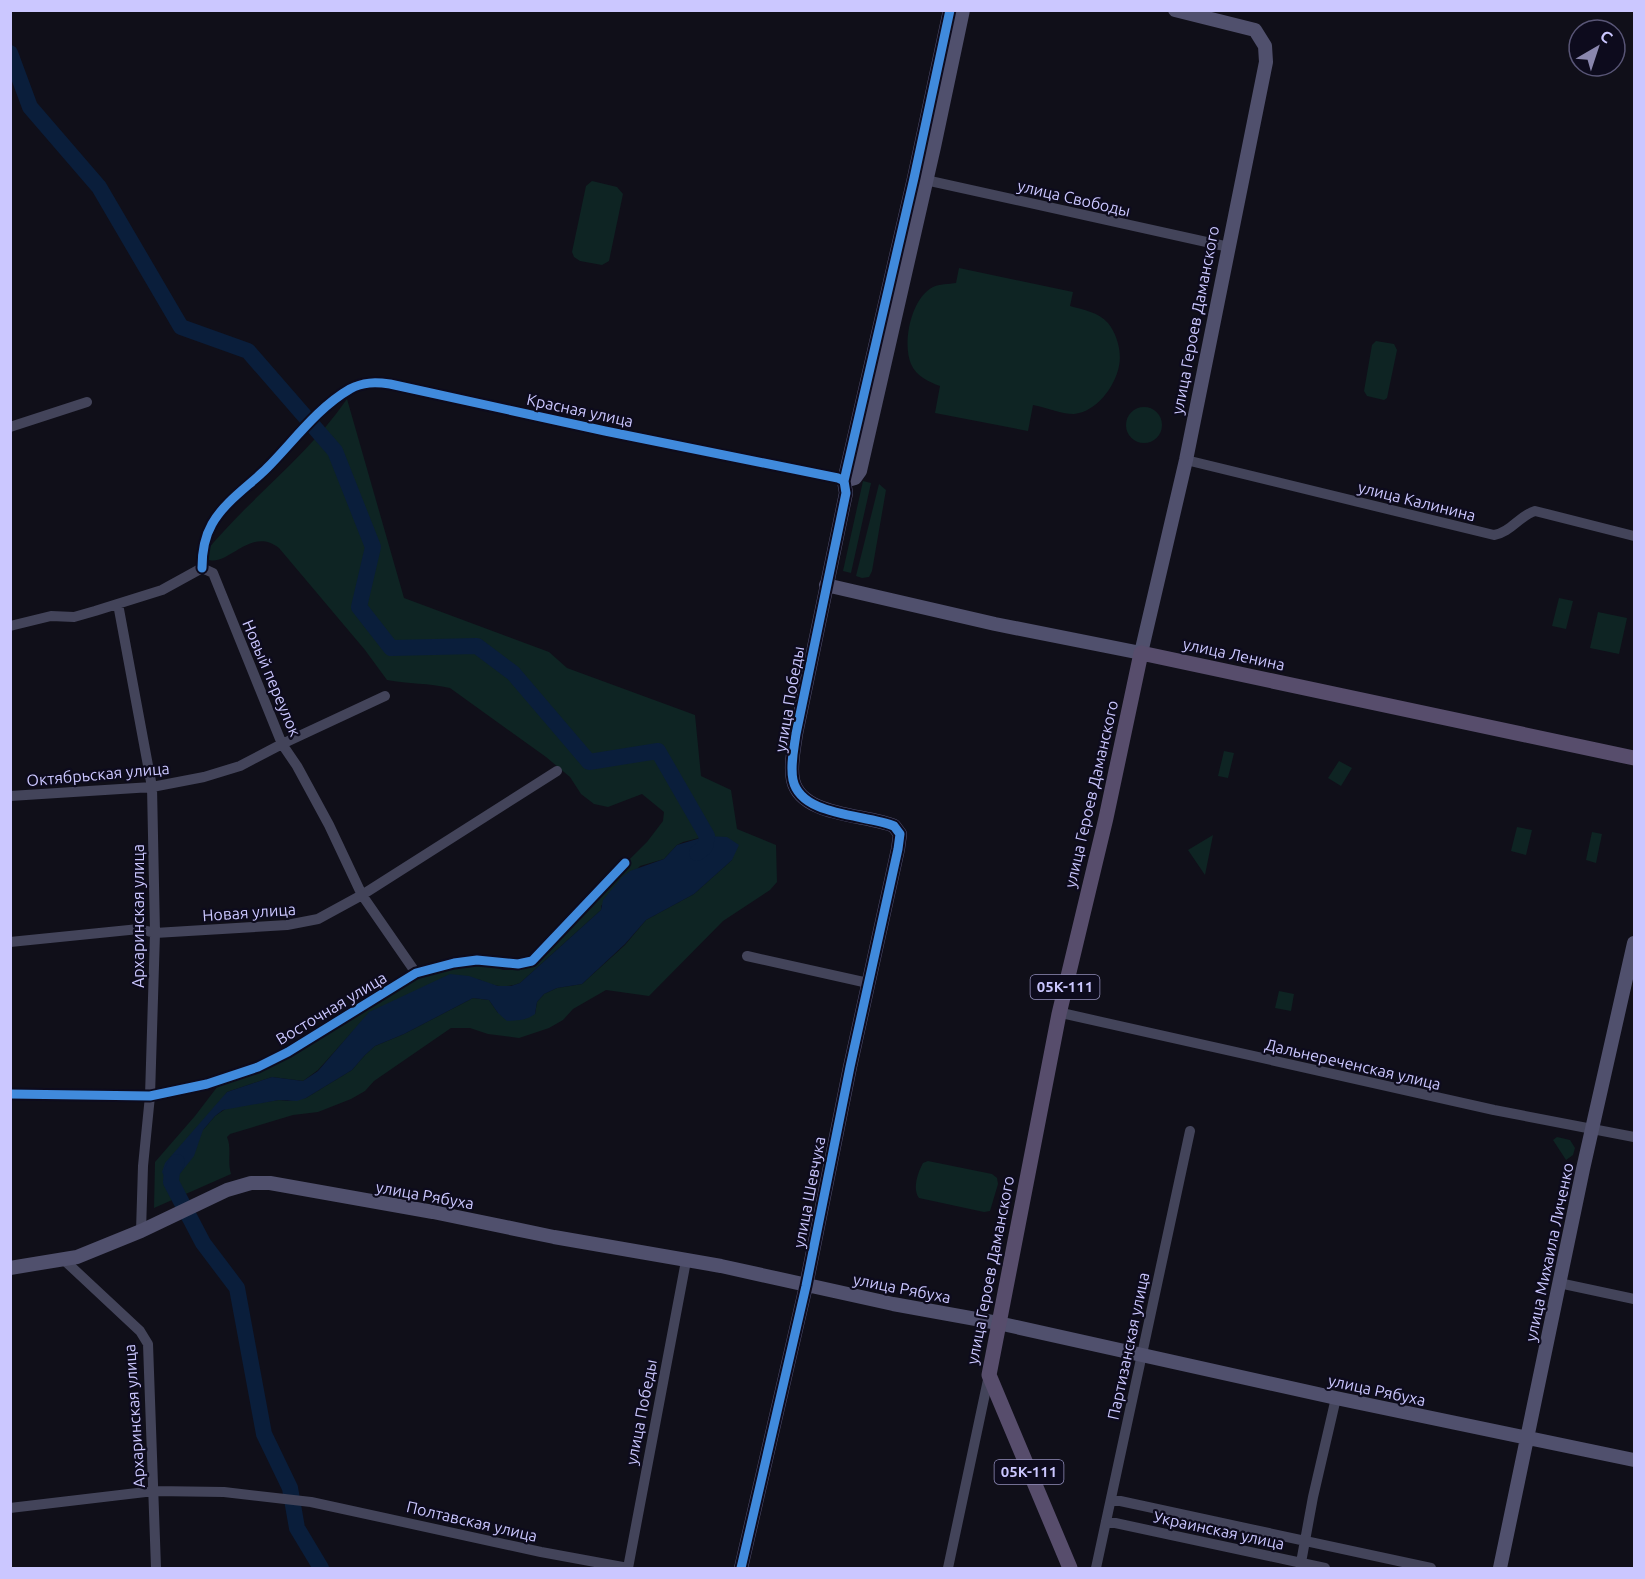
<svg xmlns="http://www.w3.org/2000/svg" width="1645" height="1579" font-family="Ubuntu,sans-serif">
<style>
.green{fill:#0e2423;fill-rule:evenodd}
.water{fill:#0a1e3b}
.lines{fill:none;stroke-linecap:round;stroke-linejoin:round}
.river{stroke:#0a1e3b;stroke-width:16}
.street{stroke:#43445a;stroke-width:10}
.secondary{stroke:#50506d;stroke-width:14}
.primary{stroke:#574d6c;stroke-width:15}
.cycleway-casing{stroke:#0d0b1d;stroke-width:13}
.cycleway{stroke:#408adc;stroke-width:9}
.labels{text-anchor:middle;stroke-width:4.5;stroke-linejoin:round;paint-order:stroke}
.shield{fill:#0d0b1d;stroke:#928fbb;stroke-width:1.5}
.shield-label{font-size:15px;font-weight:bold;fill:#cbc7ff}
.street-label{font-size:16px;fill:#cbc7ff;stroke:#0d0b1d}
</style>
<rect width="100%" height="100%" fill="#100f19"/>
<!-- green -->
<path class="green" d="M592 181 617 187 623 194 609 261 602 265 580 261 574 257 572 252 586 186Z
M959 268 1073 292 1070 306C1084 310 1098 312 1108 323 1117 334 1122 352 1119 366 1115 387 1096 412 1074 414 1061 414 1045 407 1033 405L1028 431 935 413 940 386C929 382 916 376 911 364 902 343 911 298 933 287 939 284 949 284 956 283Z
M1376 341 1394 344 1397 350 1387 398 1384 400 1367 396 1364 391 1372 345Z
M347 399 404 598 549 652 567 668 695 715 701 776 731 790 737 829 776 845 777 882 770 890 723 921 649 996 606 990 573 1009 563 1020 549 1028 519 1038 488 1034 470 1028H451L374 1081 365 1091 351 1099 318 1112 293 1115 230 1134 227 1137C232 1149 227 1161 231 1174L154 1208 155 1162 195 1116 221 1082 278 1062 324 1037 420 973 485 964 503 970H512L521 967 647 842 663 821 664 812 642 794 608 807 594 804 581 794 570 777 546 757 450 688C429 683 408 684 387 680L365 650 279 548C250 525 227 569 207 559V550C219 536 232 522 245 509 281 473 318 441 347 399ZM707 836 732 860 694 894 646 920 625 945 582 984 557 988 544 994 537 1002 535 1014 498 1013 489 1000 473 998 404 1034 375 1046 365 1055 352 1070 306 1098 288 1101 279 1100 227 1108 215 1116 203 1130 227 1092 272 1077 303 1081 318 1070 353 1031 478 979C492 986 505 989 520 983L601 910V906L640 866 664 859 677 845 683 842Z
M1126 425a18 18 0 1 1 36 0a18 18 0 1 1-36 0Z
M863 481 871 483 851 573 843 571Z
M879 484 886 490 872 571 869 577 862 578 856 576Z
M1559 598 1573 601 1566 629 1552 626Z
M1598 612 1627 618 1619 654 1590 648Z
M1224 751 1234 753 1228 778 1218 776Z
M1339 761 1352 768 1341 786 1328 778Z
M1517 827 1532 830 1526 855 1511 851Z
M1592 832 1602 834 1596 863 1586 860Z
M1213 835 1205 875 1188 850Z
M1279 991 1294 994 1291 1011 1275 1008Z
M1557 1137 1570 1140 1575 1148 1573 1155 1566 1160 1553 1140Z
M928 1161 992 1174 997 1178 998 1184 990 1211 984 1212 919 1198C912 1189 918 1172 923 1163Z"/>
<!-- water -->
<path class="water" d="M707 836 727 837 739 845 732 860 694 894 646 920 625 944 582 984 557 988 544 994 537 1002 535 1014C526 1021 517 1020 507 1021L498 1013 489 1000 473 998 404 1034 375 1046 365 1055 352 1070 306 1098 297 1101 279 1100 223 1110 215 1116 203 1130 194 1156 175 1180 171 1182 164 1176 162 1172 165 1163 227 1092 272 1077 303 1081 318 1071 369 1012 450 974 469 976 498 986H511L520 983 601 910 603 900 622 877 630 871 664 859 677 845Z"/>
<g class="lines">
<!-- river -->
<path class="river" d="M10 53 30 107 99 187 181 327 248 351 335 451 373 547 359 607 391 648 477 646 513 673 589 762 658 751 707 836 705 847 697 853
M177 1162 172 1171 171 1182 203 1243 237 1288 264 1434 290 1488 297 1528 321 1568"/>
<!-- street -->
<path class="street" d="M921 179 1229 247
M10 427 87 402
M1186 460 1494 535C1511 532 1519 516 1535 511L1634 536
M202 568C202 552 204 538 212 524 225 501 249 486 267 468 293 442 317 408 350 389 363 382 375 382 390 384L605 431 838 478 844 481
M202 568 213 573 282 744 297 766 329 825 362 895 416 973
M118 604 152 787 155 933 150 1096 143 1166 141 1231
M10 626 51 616 74 617 95 611 162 590 202 568
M10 796 152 787 204 777 240 766 282 744 385 696
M10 942 139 929 155 933 287 925 318 919 362 895 557 771
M747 956 868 983
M1066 1014 1494 1110 1634 1137
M10 1094 150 1096 207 1084 258 1067 288 1052 416 973 454 963 477 960 518 964 532 961 625 863
M64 1260 140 1331 148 1344 156 1568
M1559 1283 1634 1299
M1111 1499 1431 1568
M10 1508 154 1491 224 1492 311 1502 541 1552 628 1568
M1106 1521 1325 1568
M628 1568 686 1261
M948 1568 989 1375
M1096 1568 1190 1131
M1300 1568 1313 1497 1336 1398"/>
<!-- secondary -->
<path class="secondary" d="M844 481 855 478 860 471 934 147 963 10
M826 585 995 624 1141 653 1186 460 1266 62 1265 46 1255 30 1175 10
M10 1268 77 1257 141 1231 227 1190 251 1183H270L433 1212 554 1237 721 1266 893 1304 998 1323 1336 1398 1634 1460
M741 1568 806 1286 850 1067 898 849 900 834 894 826C866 814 801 817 793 780 790 765 794 749 796 734L846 493 844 481 914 178 950 10
M1500 1568 1583 1169 1634 943"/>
<!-- primary -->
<path class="primary" d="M1070 1568 989 1375 1059 1014 1106 818 1141 653 1634 758"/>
<defs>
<path id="cycleway" d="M202 568C202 552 204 538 212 524 225 501 249 486 267 468 293 442 317 408 350 389 363 382 375 382 390 384L605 431 838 478 844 481
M10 1094 150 1096 207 1084 258 1067 288 1052 416 973 454 963 477 960 518 964 532 961 625 863
M741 1568 806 1286 850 1067 898 849 900 834 894 826C866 814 801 817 793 780 790 765 794 749 796 734L846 493 844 481 914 178 950 10"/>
</defs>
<!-- cycleway casing -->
<use href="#cycleway" class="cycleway-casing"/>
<!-- cycleway -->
<use href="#cycleway" class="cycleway"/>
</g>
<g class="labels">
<!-- shield labels -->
<g class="shield">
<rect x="1030.5" y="975" width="69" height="24" rx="4.5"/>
<rect x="994.5" y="1460" width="69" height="24" rx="4.5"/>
</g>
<g class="shield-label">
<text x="1065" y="992">05К-111</text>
<text x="1029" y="1477">05К-111</text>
</g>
<!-- street labels -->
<g class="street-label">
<text transform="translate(1074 198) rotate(13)" y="6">улица Свободы</text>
<text transform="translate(1195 320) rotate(-79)" y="6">улица Героев Даманского</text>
<text transform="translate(580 410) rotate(12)" y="6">Красная улица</text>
<text transform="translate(1417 501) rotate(14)" y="6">улица Калинина</text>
<text transform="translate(1234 654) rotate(12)" y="6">улица Ленина</text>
<text transform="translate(272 678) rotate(67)" y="6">Новый переулок</text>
<text transform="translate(789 699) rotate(-80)" y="6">улица Победы</text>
<text transform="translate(98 774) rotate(-5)" y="6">Октябрьская улица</text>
<text transform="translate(1091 794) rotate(-77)" y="6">улица Героев Даманского</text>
<text transform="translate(249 912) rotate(-4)" y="6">Новая улица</text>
<text transform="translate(138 916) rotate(-90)" y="6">Архаринская улица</text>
<text transform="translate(331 1008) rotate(-31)" y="6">Восточная улица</text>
<text transform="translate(1353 1064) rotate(13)" y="6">Дальнереченская улица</text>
<text transform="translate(809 1192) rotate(-79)" y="6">улица Шевчука</text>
<text transform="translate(425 1195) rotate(10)" y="6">улица Рябуха</text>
<text transform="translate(1549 1252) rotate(-78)" y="6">улица Михаила Личенко</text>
<text transform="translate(990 1270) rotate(-79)" y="6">улица Героев Даманского</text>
<text transform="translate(902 1288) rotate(11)" y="6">улица Рябуха</text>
<text transform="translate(1128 1346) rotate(-78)" y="6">Партизанская улица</text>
<text transform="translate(1377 1390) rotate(12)" y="6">улица Рябуха</text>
<text transform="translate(641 1412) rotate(-79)" y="6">улица Победы</text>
<text transform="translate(134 1416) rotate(-94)" y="6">Архаринская улица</text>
<text transform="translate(472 1521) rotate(13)" y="6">Полтавская улица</text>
<text transform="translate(1219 1530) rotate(12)" y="6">Украинская улица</text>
</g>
</g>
<!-- border -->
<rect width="1645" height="1579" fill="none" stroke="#cbc7ff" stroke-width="24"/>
<!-- north arrow -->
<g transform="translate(1597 48) rotate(39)"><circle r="28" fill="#0d0b1d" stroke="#595677" stroke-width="1.5"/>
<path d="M0-4.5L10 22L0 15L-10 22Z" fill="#8a87ae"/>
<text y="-9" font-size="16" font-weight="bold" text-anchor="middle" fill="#cbc7ff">С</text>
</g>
</svg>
